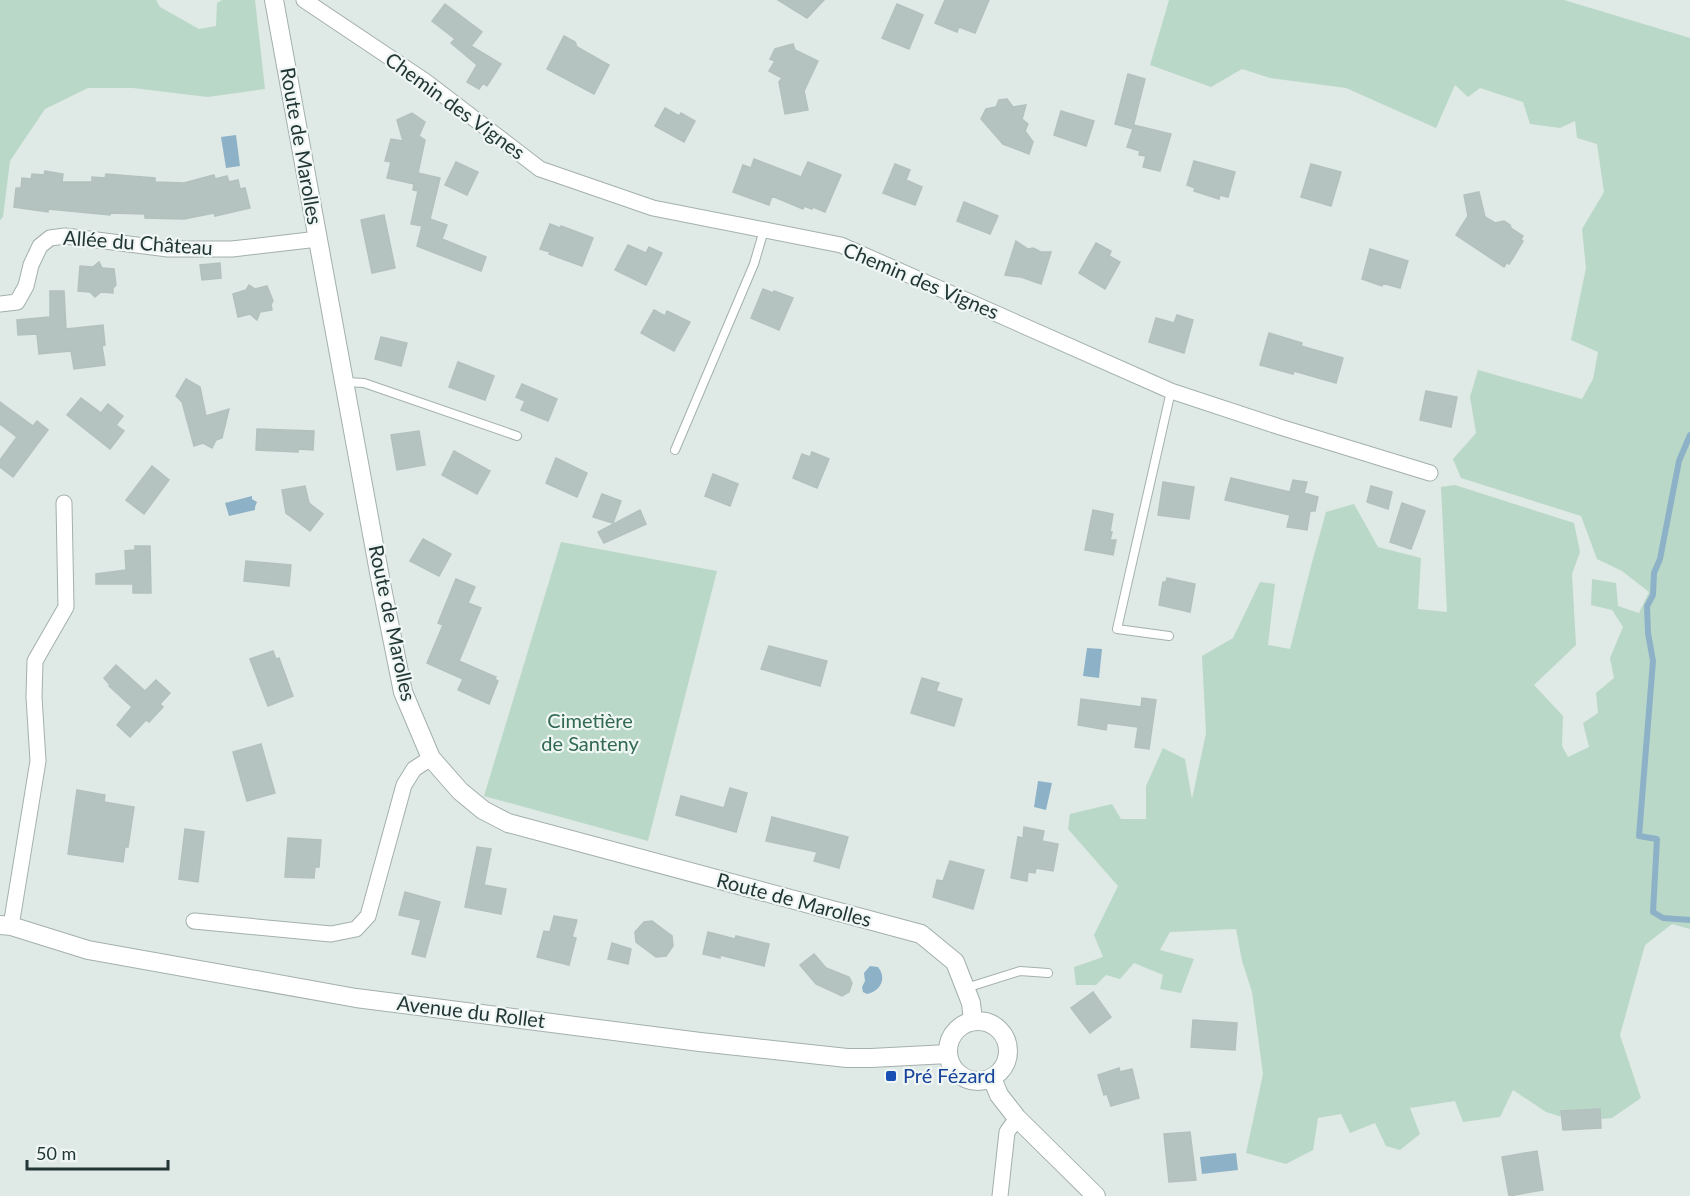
<svg xmlns="http://www.w3.org/2000/svg" width="1690" height="1196" font-family="Lato,sans-serif">
<style>
.green{fill:#bad8c8}
.water{fill:#8db2c8}
.lines{fill:none;stroke-linecap:round;stroke-linejoin:round}
.stream{stroke:#8db2c8;stroke-width:6}
.building{fill:#b5c3c0;stroke:#b3c1be;stroke-width:1.5}
.service-casing{stroke:#a3b0ad;stroke-width:10}
.minor-casing{stroke:#a3b0ad;stroke-width:17}
.tertiary-casing{stroke:#a3b0ad;stroke-width:20}
.service{stroke:#fff;stroke-width:8}
.minor{stroke:#fff;stroke-width:15}
.tertiary{stroke:#fff;stroke-width:18}
.transit-dot{fill:#1a4fb4;stroke:#eff6f4;stroke-width:2}
.labels{text-anchor:middle;stroke-width:4.5;stroke-linejoin:round;paint-order:stroke}
.street-label{font-size:20px;fill:#223735;stroke:#eff6f4}
.park-label{font-size:20px;fill:#316952;stroke:#eff6f4}
.transit-label{font-size:20px;fill:#164399;stroke:#eff6f4;text-anchor:start}
</style>
<rect width="100%" height="100%" fill="#dfe9e6"/>
<!-- green -->
<path class="green" d="M0 0H156L160 7 199 29 216 26 217 3 222 0H255L265 89 208 97 133 88H88L45 109 10 161 3 217 0 220Z
M1169 0H1564L1690 38V929L1672 924 1645 945 1620 1035 1641 1098 1612 1118 1575 1121 1546 1112 1513 1090 1500 1117 1463 1122 1455 1101 1410 1108 1420 1134 1400 1150 1386 1146 1375 1123 1350 1133 1341 1114 1318 1118 1313 1150 1286 1164 1246 1153 1263 1074 1252 992 1242 961 1236 929 1170 932 1160 950 1194 959 1181 993 1160 989 1163 975 1134 963 1120 979 1106 975 1096 985H1076L1074 967 1103 957 1094 935 1118 886 1068 829 1070 814 1112 804 1121 819H1146V786L1163 748 1185 759 1192 799 1206 733 1202 656 1233 638 1260 582 1275 584 1268 645 1290 649 1311 566 1326 512 1354 504 1378 547 1421 558 1418 609 1447 612 1441 487 1455 485 1574 523 1580 552 1572 574 1576 645 1534 685 1563 716 1562 746 1568 757 1589 747 1583 723 1598 713 1596 693 1614 678 1610 658 1623 627 1612 610 1591 605 1592 579 1616 583 1618 606 1639 613 1649 592 1622 571 1597 559 1581 516 1461 478 1453 459 1476 433 1470 397 1478 370 1582 399 1593 379 1598 352 1571 340 1586 268 1582 229 1604 192 1597 144 1577 138 1575 121 1560 128 1530 124 1523 102 1480 88 1468 97 1455 85 1436 128 1346 88 1270 78 1242 69 1211 87 1150 65Z
M561 542 717 571 648 841 484 796Z"/>
<!-- water -->
<path class="water" d="M236 135 240 166 226 168 221 137Z
M252 496V499L257 502 255 507V510L229 516 225 503Z
M1087 648 1102 649 1099 678 1083 676Z
M1038 781 1052 783 1046 810 1034 807Z
M870 966 878 967C887 978 881 991 867 994L863 992 862 987 865 981 864 973Z
M1236 1153 1238 1170 1202 1174 1200 1157Z"/>
<g class="lines">
<!-- stream -->
<path class="stream" d="M1690 435 1679 461 1660 559 1654 573 1653 595 1647 606 1648 633 1653 661 1639 836 1657 839 1653 912 1663 918 1690 920"/>
</g>
<!-- building -->
<path class="building" d="M778 0H824L807 18Z
M945 0H989L975 33 959 27 957 32 935 23Z
M445 4 482 32 471 46 501 64 487 86 483 83 479 89 467 82 477 65 451 43 455 39 432 21Z
M897 4 923 15 909 49 882 38Z
M564 36 575 42 577 47 609 65 594 94 547 69Z
M793 44 795 50 818 61 804 91 808 110 785 114 779 82 782 78 769 71 775 61 770 59 775 49Z
M1128 74 1145 79 1133 127 1134 125 1171 134 1160 171 1143 167 1146 156 1139 155 1140 151 1127 147 1133 129 1115 124Z
M1007 99 1013 107 1026 105 1022 119 1028 124 1025 131 1033 142 1029 154 1003 144 981 119 986 109 996 107 999 100Z
M665 108 679 116 681 113 695 121 684 142 655 126Z
M1061 111 1094 121 1086 146 1054 135Z
M412 113 425 122 419 136 425 140 418 173 440 178 430 219 447 225 442 239 486 257 481 271 417 246 422 226 411 224 418 191 413 190 414 184 387 178 391 162 385 161 391 139 403 141 397 120Z
M754 159 801 177 808 162 841 175 825 212 813 207 812 209 804 206 803 209 772 196 769 205 733 192 743 165 751 168Z
M1194 161 1235 172 1228 197 1220 195 1219 199 1194 191 1195 188 1187 185Z
M456 162 478 172 467 195 445 185Z
M895 164 910 170 906 180 922 187 915 205 883 193Z
M1311 164 1341 172 1331 206 1301 197Z
M45 171 63 174 62 182H92V177L105 178 106 174 155 178V182L184 183 214 175 215 179 227 176 229 182 238 180 240 189 245 188 250 208 215 216 214 213 184 219 145 218V214L110 213V215L48 209V212L14 207 16 188H21L22 178 31 179 32 174 44 175Z
M1479 192 1485 217 1495 223 1504 221 1510 225 1511 228 1523 236 1521 240 1523 241 1513 258 1509 264 1507 262 1504 267 1456 235 1468 216 1464 195Z
M964 202 998 216 990 234 957 221Z
M384 215 395 268 372 273 361 220Z
M550 224 560 228 561 226 593 238 582 266 549 254 550 252 540 249Z
M1016 241 1028 249 1033 248 1041 252H1051L1041 284 1021 277 1005 275Z
M1096 243 1111 251 1109 256 1120 262 1105 289 1079 273Z
M628 245 646 253 649 247 662 253 646 285 615 270Z
M1370 249 1408 261 1400 288 1382 283V286L1362 279Z
M99 262 102 268 114 269 116 285 113 288V293L101 292 95 297 90 292 78 291 80 266 93 267Z
M220 263 221 278 202 280 200 265Z
M249 285 255 289 267 286 273 301 271 304 272 310 260 312 257 320 250 314 238 317 233 294 246 290Z
M763 289 773 293 774 291 793 298 779 330 751 318Z
M50 291H64L66 329 103 325 105 345 102 346 105 365 74 369 71 351 39 354 37 334 18 335 17 320 50 317Z
M654 310 665 316 667 311 690 322 674 351 641 333Z
M1177 315 1193 320 1184 353 1149 342 1156 318 1174 323Z
M1269 333 1302 343 1301 346 1343 358 1336 383 1294 371 1293 374 1260 365Z
M381 337 407 343 401 366 375 359Z
M458 362 494 376 485 400 449 387Z
M186 379 200 387 206 416 229 409 222 438 216 440 212 448 203 443 194 446 182 402 176 396Z
M522 384 557 399 548 421 521 410 525 401 516 397Z
M1426 391 1457 397 1451 427 1420 420Z
M81 398 101 413 108 404 123 416 116 425 124 431 110 449 67 415Z
M0 402 33 426 37 421 48 430 13 477 0 467V460L17 437 0 424Z
M257 429 314 431 313 450 298 449V452L256 450Z
M419 431 425 465 397 470 391 435Z
M454 451 490 471 477 494 442 475Z
M812 452 829 459 817 488 793 478 802 454 810 457Z
M556 458 587 473 577 497 546 483Z
M152 466 169 480 144 514 126 500Z
M713 474 738 484 730 506 705 496Z
M1231 478 1290 492 1293 480 1307 482 1304 493 1318 497 1315 511H1310L1307 530 1287 527 1290 515 1225 500Z
M1163 482 1194 487 1189 519 1158 515Z
M305 486 309 503 323 514 310 531 286 513 282 490Z
M1371 486 1392 492 1388 509 1367 502Z
M602 494 621 501 613 523 593 517Z
M1402 503 1425 511 1411 549 1390 542Z
M640 510 646 524 604 543 598 532Z
M1093 510 1113 514 1110 532H1112L1110 540H1116L1113 555 1085 550Z
M423 539 451 554 439 576 410 561Z
M135 546H150L151 593H133V584H96V574L126 570 125 551 135 550Z
M246 561 291 565 289 586 244 581Z
M1167 578 1195 584 1190 612 1159 605 1163 582H1166Z
M456 579 475 587 468 603 481 608 459 661 496 677 495 679 498 681 489 704 458 690 463 679 427 663 443 625 438 623Z
M769 646 827 661 820 686 761 669Z
M273 651 276 659 279 658 293 696 268 706 250 659Z
M116 665 145 691 156 680 170 693 160 704 163 707 149 722 146 720 130 737 117 725 132 707 109 686 110 685 104 678Z
M922 678 939 683 936 691 962 699 954 726 911 713Z
M1142 698 1156 700 1149 749 1135 747 1138 727 1107 723 1106 730 1078 725 1081 699 1141 707Z
M261 744 275 793 247 801 233 752Z
M730 788 747 793 736 832 676 815 681 796 724 808Z
M77 790 105 795 104 802 134 807 128 847H125L123 862 68 854Z
M772 817 848 837 839 868 814 861 817 852 766 841Z
M1024 827 1044 831 1042 841 1058 844 1053 871 1036 868 1035 873 1028 872 1027 881 1011 878 1018 837 1023 838Z
M185 829 204 832 198 882 179 879Z
M288 838 321 840 319 867H315L314 878 285 877Z
M477 847 491 849 484 885 506 889 501 914 465 907Z
M950 861 984 870 973 909 933 897 937 880 943 881Z
M405 892 440 902 425 957 412 954 421 920 399 915Z
M554 916 577 920 572 937 576 938 569 965 537 957 544 931 550 932Z
M652 921 672 936 673 946 666 956 656 957 636 942 635 932 644 922Z
M708 932 735 939 736 936 769 944 764 966 720 955V958L703 954Z
M612 943 631 949 628 964 608 959Z
M814 954 826 968 849 977 852 983 849 992 842 996 816 984 800 965Z
M1093 992 1111 1017 1090 1033 1071 1008Z
M1193 1020 1237 1023 1235 1050 1191 1047Z
M1119 1068 1120 1072 1132 1069 1139 1098 1111 1106 1107 1094 1104 1095 1098 1075Z
M1600 1109 1601 1128 1563 1130 1561 1111Z
M1190 1132 1196 1180 1169 1182 1164 1134Z
M1537 1151 1543 1190 1509 1196 1502 1157Z"/>
<g class="lines">
<defs>
<path id="service" d="M346 382 364 383 517 436
M675 450 754 264 764 230
M1169 636 1117 629 1171 391
M966 988 1020 971 1048 973"/>
<path id="minor" d="M304 0 425 81 540 169 653 208 841 245 1171 391 1280 427 1430 473
M0 304 17 302 26 286 31 265 40 246 50 238 65 236 168 249H232L318 239
M194 921 331 934 356 929 368 916 404 785 414 769 431 758
M11 926 38 761 34 697 35 661 66 607 64 503
M1000 1196 1007 1132 1017 1118"/>
<path id="tertiary" d="M274 0 381 583 403 692 431 758 460 791 483 810 508 823 921 934 955 962 971 1003 973 1021
M0 925 11 926 88 950 356 998 700 1042 847 1058H871L948 1054
M948 1051a30 30 0 1 1 60 0a30 30 0 1 1-60 0Z
M992 1078 999 1095 1017 1118 1096 1196"/>
</defs>
<!-- service casing -->
<use href="#service" class="service-casing"/>
<!-- minor casing -->
<use href="#minor" class="minor-casing"/>
<!-- tertiary casing -->
<use href="#tertiary" class="tertiary-casing"/>
<!-- service -->
<use href="#service" class="service"/>
<!-- minor -->
<use href="#minor" class="minor"/>
<!-- tertiary -->
<use href="#tertiary" class="tertiary"/>
</g>
<!-- markers -->
<rect class="transit-dot" x="885" y="1070" width="12" height="12" rx="3"/>
<g class="labels">
<!-- street labels -->
<g class="street-label">
<text transform="translate(455 106) rotate(36)" y="7">Chemin des Vignes</text>
<text transform="translate(301 146) rotate(80)" y="7">Route de Marolles</text>
<text transform="translate(138 243) rotate(4)" y="7">Allée du Château</text>
<text transform="translate(921 281) rotate(23)" y="7">Chemin des Vignes</text>
<text transform="translate(392 623) rotate(78)" y="7">Route de Marolles</text>
<text transform="translate(794 900) rotate(15)" y="7">Route de Marolles</text>
<text transform="translate(471 1012) rotate(7)" y="7">Avenue du Rollet</text>
</g>
<!-- park labels -->
<g class="park-label">
<text x="590" y="728">Cimetière<tspan x="590" dy="23">de Santeny</tspan></text>
</g>
<!-- transit labels -->
<g class="transit-label">
<text x="903" y="1083">Pré Fézard</text>
</g>
</g>
<!-- scale -->
<path d="M27 1160v9h141v-9" fill="none" stroke="#223735" stroke-width="3"/>
<text x="36" y="1160" font-size="18" fill="#223735" stroke="#eff6f4" stroke-width="4.5" paint-order="stroke">50 m</text>
</svg>
